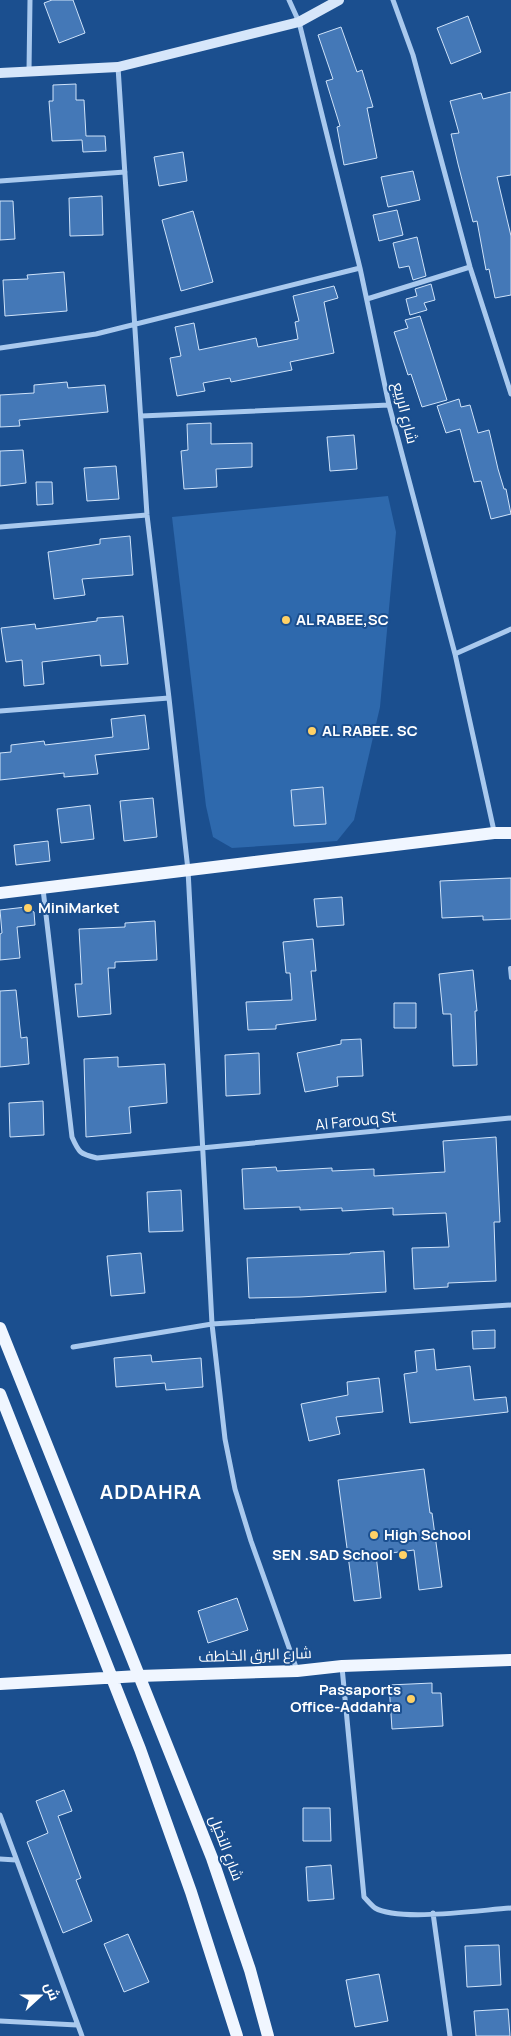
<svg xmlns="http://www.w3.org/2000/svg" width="511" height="2036" font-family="Manrope,Cairo,sans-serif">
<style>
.green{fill:#2e69ad}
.building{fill:#4478b7;stroke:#cfe3fa}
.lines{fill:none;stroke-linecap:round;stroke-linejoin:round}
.lane{stroke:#a9c9ee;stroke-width:4}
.street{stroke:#a9c9ee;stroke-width:5}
.secondary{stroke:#d6e6fa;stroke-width:10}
.primary{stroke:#f0f6ff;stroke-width:12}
.poi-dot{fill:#ffd166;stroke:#1b4f8f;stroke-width:2}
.labels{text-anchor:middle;stroke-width:4;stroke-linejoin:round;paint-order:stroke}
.street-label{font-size:15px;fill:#fff;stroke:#1b4f8f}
.poi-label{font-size:15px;font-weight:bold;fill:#fff;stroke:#1b4f8f;text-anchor:start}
.district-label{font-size:20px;font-weight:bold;letter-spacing:1px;fill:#fff;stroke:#1b4f8f}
</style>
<rect width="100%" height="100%" fill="#1b4f8f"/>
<!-- green -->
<path class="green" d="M388 496 396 532 380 707 354 820 337 841 232 848 213 837 206 806 172 517Z"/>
<!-- building -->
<path class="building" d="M52 0H73L85 33 59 43 44 3Z
M468 16 481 52 451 64 437 28Z
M341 27 357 72 362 70 373 107 367 108 377 158 344 165 337 127 340 126 326 81 333 79 318 35Z
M76 84V100H84L86 136H105L106 151 83 152 82 140 52 141 49 101H53V85Z
M511 92V175L497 177 511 236V295L495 298 489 269 486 270 477 221 473 222 458 164 451 134 459 133 450 101 481 93 483 99Z
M183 152 187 181 159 186 154 157Z
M413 171 420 200 388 207 381 177Z
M102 196 103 235 70 236 69 198Z
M0 201H13L15 239 0 240Z
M397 210 403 235 379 241 373 215Z
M193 211 213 282 181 291 162 220Z
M417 237 426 276 413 280 409 266 399 268 393 243Z
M64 272 67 311 5 316 3 280 28 279 27 275Z
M431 284 435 300 424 303 427 310 410 315 406 299 417 296 415 289Z
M334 286 338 298 324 302 334 353 290 362 292 370 231 382 230 378 203 383 205 391 177 396 170 358 181 356 175 327 194 323 199 350 256 338 258 347 298 339 295 322 299 321 293 296Z
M420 316 447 400 422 407 411 374 408 375 394 332 408 328 405 320Z
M67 382 68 388 105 385 108 412 19 420 20 426 0 427V395L34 393V385Z
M459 399 461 407 470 405 478 433 489 430 498 469 504 489H506L511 514 491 519 481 481 474 482 460 429 446 433 437 406Z
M211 423V444L252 443V467L216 469 217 487 184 489 181 451 188 450 187 424Z
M354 435 357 469 330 471 327 437Z
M23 450 26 483 0 486V451Z
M116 466 119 499 87 501 84 468Z
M36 482H52L53 504 37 505Z
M130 536 133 575 82 579 85 595 54 599 48 552 100 544V539Z
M123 616 128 664 101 666 100 655 42 662 44 684 24 686 22 660 6 662 1 628 35 624 36 629 97 621V618Z
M145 715 149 749 95 755 98 774 64 777V773L0 780V753L11 752V745L44 741 45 745 113 737 111 719Z
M323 787 326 824 294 826 291 790Z
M153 798 157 837 124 841 120 801Z
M90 805 94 839 61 843 57 809Z
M48 841 50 861 16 865 14 845Z
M511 878V919L483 920V916L442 918 440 881Z
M342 897 344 925 317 927 314 899Z
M26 907 34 912 35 925 17 927 20 958 0 960V934L2 933 0 910Z
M155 921 157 960 115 962V968H108L111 1014 78 1017 75 984H82L79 929 125 927V923Z
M313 939 316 971H311L316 1020 276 1025V1029L248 1030 246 1002 292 1000 290 973H286L283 942Z
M473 970 477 1011H475L477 1065 453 1066 451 1014H443L439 974Z
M16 990 21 1038 27 1037 29 1064 0 1067V991Z
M394 1003H416V1028H394Z
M361 1039 363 1076 337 1077 338 1086 305 1092 297 1053 341 1044V1040Z
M259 1053 260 1094 226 1096 225 1055Z
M118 1057V1067L165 1064 167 1103 129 1107 131 1133 86 1137 84 1059Z
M43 1101 44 1135 10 1137 9 1103Z
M496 1137 500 1222H494L496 1281 448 1283V1287L414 1289 412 1248 449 1247 446 1213 393 1215V1208L342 1211V1208L300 1210V1207L244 1209 242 1169 276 1167 277 1171 332 1168V1171L374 1169V1176L445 1172 443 1141Z
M181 1190 183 1231 149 1232 147 1192Z
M384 1251 386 1292 300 1297 249 1298 247 1258 350 1254V1253Z
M141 1253 145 1293 111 1296 107 1256Z
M495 1330V1348L473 1349 472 1331Z
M434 1349 436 1370 470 1366 474 1400 506 1397 508 1412 410 1423 404 1374 417 1372 415 1351Z
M151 1355 152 1362 201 1358 203 1387 166 1390 165 1383 116 1387 114 1358Z
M379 1378 383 1412 336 1417 340 1434 309 1441 301 1404 348 1395 347 1382Z
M424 1469 430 1513H432L442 1587 419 1590 414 1550 376 1555 381 1598 354 1601 338 1480Z
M237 1598 248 1630 208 1643 198 1611Z
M432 1683V1693H441L443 1726 392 1729 389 1685Z
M64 1790 72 1811 58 1816 81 1878 76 1880 92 1921 63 1933 27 1842 48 1833 36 1801Z
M303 1808H330L331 1841H303Z
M331 1865 334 1899 308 1901 306 1867Z
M128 1934 149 1982 124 1992 104 1944Z
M499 1945 501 1985 467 1987 465 1946Z
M379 1974 388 2021 355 2027 346 1980Z
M508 2009 510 2036H476L474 2011Z"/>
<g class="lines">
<!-- lane -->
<path class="lane" d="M511 968H510L511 978"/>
<!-- street -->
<path class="street" d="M289 0 299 22 360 268 389 405 455 654 494 831
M393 0 413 55 470 267 511 394
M118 67 147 515 169 698 188 870 212 1324 225 1439 235 1489 251 1541 297 1670
M29 71 30 0
M0 181 125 172
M367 299 470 267
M0 348 96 334 360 268
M141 416 389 405
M0 527 147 515
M455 654 511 629
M0 711 169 698
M43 889 72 1137C79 1153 80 1154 97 1158L511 1118
M73 1347 212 1324 511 1305
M342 1667 364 1897C367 1900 371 1905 375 1908 399 1922 480 1910 511 1908
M0 1815 82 2036
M0 1859 16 1860
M433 1913 450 2036
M0 2021 77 2025"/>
<!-- secondary -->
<path class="secondary" d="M0 73 118 67 299 22 339 0"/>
<!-- primary -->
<path class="primary" d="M0 893 494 833H511
M0 1328 212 1858 250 1970 268 2036
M0 1394 140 1749 191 1892 237 2036
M0 1684 139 1676 297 1671 342 1666 511 1660"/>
</g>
<!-- markers -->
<g class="poi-dot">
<circle cx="286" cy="620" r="5"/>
<circle cx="312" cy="731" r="5"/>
<circle cx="28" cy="908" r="5"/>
<circle cx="374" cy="1535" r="5"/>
<circle cx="403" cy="1555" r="5"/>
<circle cx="411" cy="1699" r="5"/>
</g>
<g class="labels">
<!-- street labels -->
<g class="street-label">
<text transform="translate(405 413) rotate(76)" y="5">شارع الربيع</text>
<text transform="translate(356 1121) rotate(-6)" y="5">Al Farouq St</text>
<text transform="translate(255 1655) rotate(-2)" y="5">شارع البرق الخاطف</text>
<text transform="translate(226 1848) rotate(69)" y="5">شارع النخيل</text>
</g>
<!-- poi labels -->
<g class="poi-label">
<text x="296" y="625">AL RABEE,SC</text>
<text x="322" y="736">AL RABEE. SC</text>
<text x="38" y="913">MiniMarket</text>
<text x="384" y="1540">High School</text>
<text x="393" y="1560" text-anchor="end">SEN .SAD School</text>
<text x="401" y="1695" text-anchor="end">Passaports<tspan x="401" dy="17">Office-Addahra</tspan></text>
</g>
<!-- district labels -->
<g class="district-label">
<text x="151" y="1499">ADDAHRA</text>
</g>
</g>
<!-- north arrow -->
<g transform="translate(40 1996) rotate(69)" stroke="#1b4f8f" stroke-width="4" paint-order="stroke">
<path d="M0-4L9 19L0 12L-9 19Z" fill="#ffffff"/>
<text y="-8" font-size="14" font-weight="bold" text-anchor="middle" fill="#ffffff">ش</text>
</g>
</svg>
